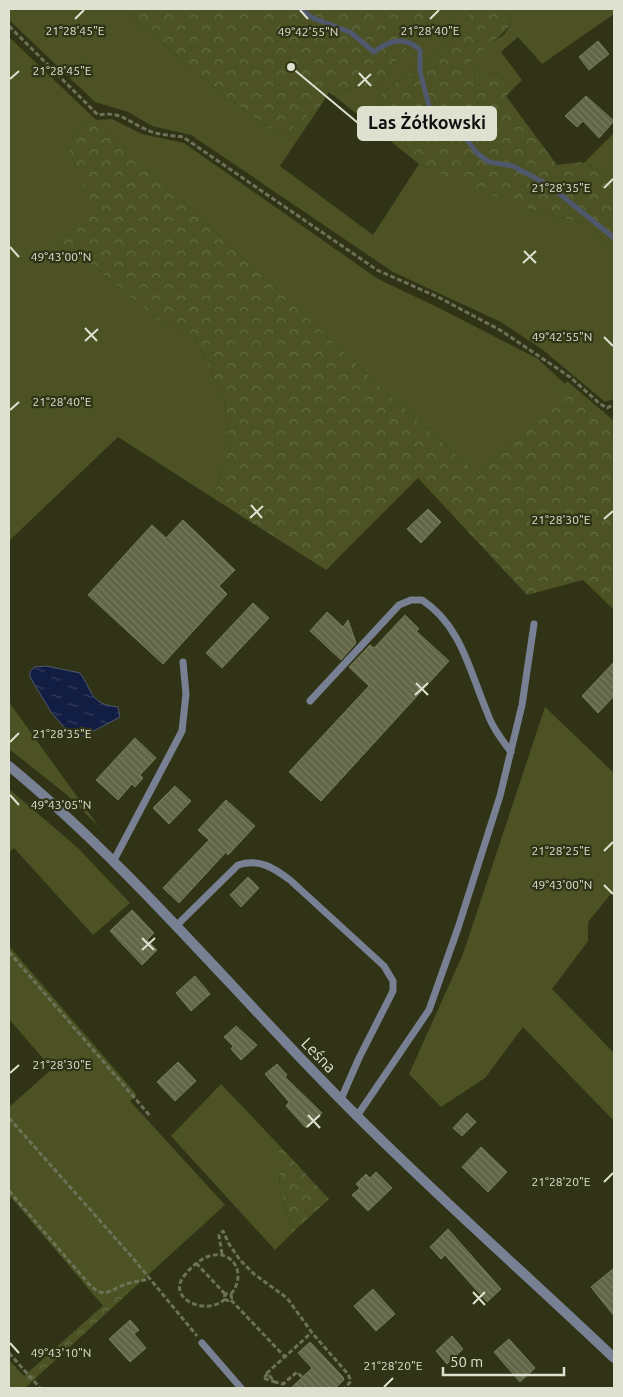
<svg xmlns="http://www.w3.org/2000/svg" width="623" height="1397" font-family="Ubuntu,sans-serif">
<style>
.grass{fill:#4c5224}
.forest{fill:url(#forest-crowns)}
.water{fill:url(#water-ripples);stroke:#4f586d}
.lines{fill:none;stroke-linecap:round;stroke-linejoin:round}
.stream{stroke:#4f586d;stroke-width:5}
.building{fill:url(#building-back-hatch);stroke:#767b5a}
.path{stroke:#6e7157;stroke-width:3;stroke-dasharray:5 2.5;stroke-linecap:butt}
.lane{stroke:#788094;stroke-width:7}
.street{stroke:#788094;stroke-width:10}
.ticks{fill:none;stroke:#dee1cf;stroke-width:2}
.labels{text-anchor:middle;stroke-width:4.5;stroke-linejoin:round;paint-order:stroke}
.street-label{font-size:16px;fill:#dee1cf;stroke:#303315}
.ticks-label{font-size:12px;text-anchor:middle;fill:#dee1cf;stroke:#303315;stroke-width:4.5;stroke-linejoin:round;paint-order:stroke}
.leader{fill:none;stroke:#dee1cf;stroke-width:2}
.callout-dot{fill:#dee1cf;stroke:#303315;stroke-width:2}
.callout{fill:#dee1cf;stroke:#dee1cf;stroke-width:2}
.callout-label{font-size:18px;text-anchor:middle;font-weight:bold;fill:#111}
</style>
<defs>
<pattern id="forest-crowns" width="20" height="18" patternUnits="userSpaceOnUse" patternTransform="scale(1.25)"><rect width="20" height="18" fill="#4c5224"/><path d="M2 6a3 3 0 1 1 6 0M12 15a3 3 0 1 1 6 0" fill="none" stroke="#656b43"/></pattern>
<pattern id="water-ripples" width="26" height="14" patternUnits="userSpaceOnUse" patternTransform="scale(1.25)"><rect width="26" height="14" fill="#121d43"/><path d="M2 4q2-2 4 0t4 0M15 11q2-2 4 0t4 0" fill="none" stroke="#343e5d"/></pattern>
<pattern id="building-back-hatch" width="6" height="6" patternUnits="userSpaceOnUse" patternTransform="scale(1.25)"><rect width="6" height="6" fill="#626646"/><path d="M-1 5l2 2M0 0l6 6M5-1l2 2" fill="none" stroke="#787c60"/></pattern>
</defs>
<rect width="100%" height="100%" fill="#303315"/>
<!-- grass -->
<path class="grass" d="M9 9H122L217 90 282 137 321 105 280 166 373 235 419 164 533 211 589 224 614 252V399L605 402 543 350 501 322 393 272 191 135 152 126 128 112 95 102 9 20Z
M433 9H473L452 41 379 96 378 131 333 95 339 89 375 86 427 24Z
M502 9H614V14L542 64 518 37 501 52 522 80 514 88 495 72 480 75 473 69 470 62 485 46 504 35 513 21Z
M9 37 92 116 76 128 69 152 93 203 55 246 96 268 162 323 194 335 224 398 230 448 213 498 118 437 9 541Z
M112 119 142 134 184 143 378 279 441 309 538 359 565 384 479 475 385 391 96 120Z
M614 133V188L600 170 584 163Z
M9 702 99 827 67 795 9 749Z
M545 707 614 773V890L588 922V941L552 989 614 1053V1121L523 1027 485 1078 441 1107 409 1074 463 954Z
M9 789 78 848 130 903 93 935 14 848 9 853Z
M9 946 137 1095 130 1101 225 1205 136 1286 115 1295 103 1306 9 1195V1107L52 1069 9 1019Z
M221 1084 278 1144 280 1187 292 1233 275 1250 171 1136Z"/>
<!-- forest -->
<path class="forest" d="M122 9H433L427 24 375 86 339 89 333 95 329 92 321 105 282 137 217 90Z
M473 9H502L513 21C501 39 485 45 470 62L473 69 480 75 495 72 514 88 506 96 557 165 581 162 600 170 614 188V252L589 224 533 211 472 187 419 164 378 131 379 96 452 41Z
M92 116 385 391 479 475 567 381 614 421V610L583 580 527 595 418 478 326 570 213 498 230 448 224 398 194 335 162 323 96 268 55 246 92 203 69 152 76 128Z
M278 1144 329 1199 292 1233 280 1187Z
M136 1286 25 1388H9V1360L24 1376 115 1295Z"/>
<!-- water -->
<path class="water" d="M46 666 80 673C93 691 89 704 118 707L120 717 84 736 70 734 51 712 30 677V671L35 667Z"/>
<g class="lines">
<!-- stream -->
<path class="stream" d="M300 9 313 18 350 32 374 52C389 40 405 36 420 50V71L429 106 467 140 478 154 489 162 513 166 550 186 614 238"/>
</g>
<!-- building -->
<path class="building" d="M598 41 609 54 589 70 579 57Z
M586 96 614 121 599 138 583 121 577 127 565 116Z
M428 509 441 522 421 543 407 529Z
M183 520 235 570 219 586 227 594 163 664 88 595 152 525 166 538Z
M253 603 269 618 222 668 206 653Z
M327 612 343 627 348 620 356 643 341 660 310 631Z
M405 615 419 629 416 631 449 661 321 801 289 772 369 686 349 667 370 645 374 648Z
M614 662V696L598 713 582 696Z
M135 738 156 758 140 775 143 778 135 787 132 784 118 800 96 780Z
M175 786 191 801 169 824 153 808Z
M226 800 255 826 228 855 226 852 179 903 163 888 209 840 198 830Z
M248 877 259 888 241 907 230 895Z
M132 910 154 933 147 940 157 950 142 965 110 931Z
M195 976 210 994 191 1011 176 993Z
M236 1026 257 1045 241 1060 231 1049 233 1046 224 1037Z
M178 1062 196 1081 175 1101 157 1082Z
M277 1064 287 1075 285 1077 322 1113 306 1128 286 1106 289 1102 265 1074Z
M467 1113 476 1122 462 1136 453 1128Z
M481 1147 507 1172 488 1192 462 1167Z
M376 1172 392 1188 368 1211 352 1195 360 1188 356 1184 366 1174 370 1178Z
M448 1229 501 1289 487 1302 445 1255 441 1259 430 1247Z
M614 1268V1316L591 1287Z
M373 1289 395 1314 376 1331 354 1306Z
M130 1320 139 1330 134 1334 146 1348 130 1362 109 1339Z
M452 1336 463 1349 447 1364 436 1351Z
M509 1339 535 1368 520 1382 494 1352Z
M310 1342 343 1377 344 1380 335 1388H291L312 1368 298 1353Z"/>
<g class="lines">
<!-- path -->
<path class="path" d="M9 26 98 115C120 111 127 121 145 129 155 135 171 135 183 137L377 270 438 297 500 330 570 377 599 403 607 408 614 404
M9 952 151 1117
M9 1118 132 1257 197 1336
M9 1191 89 1284C101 1297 107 1293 121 1286 130 1282 140 1281 150 1279
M222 1254 219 1235 223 1231 229 1244 240 1260 254 1274 287 1298 313 1334 348 1374 351 1381 345 1388
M196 1263 226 1295
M224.5 1297a3.5 3.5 0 1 1 7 0a3.5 3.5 0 1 1-7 0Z
M225 1299C206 1317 166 1298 184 1276 220 1230 254 1269 230 1295
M231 1300 285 1357
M9 1353 40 1388
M268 1374 263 1378 275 1382
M302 1377 297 1372 283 1384 275 1382 267 1373 311 1333"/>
<!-- lane -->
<path class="lane" d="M310 701 399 605 411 600H422C461 625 470 672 487 712 492 727 502 740 511 752
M114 860 182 731 186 694 183 662
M176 926 238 865C259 858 274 868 290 880L384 966 393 981V991L359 1058 341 1099
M357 1116 429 1010 458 928 500 796 522 705 534 624
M202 1343 241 1388"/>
<!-- street -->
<path class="street" d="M9 766C136 871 240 1000 357 1116 440 1199 529 1277 614 1358"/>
</g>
<!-- ticks -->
<path class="ticks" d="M300 10 308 19M75 19 84 10M430 19 439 10M359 73 371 86M10 79 19 71M358 86 371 74M604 188 613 179M10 247 19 257M524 251 536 263M523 263 536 251M85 328 97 341M604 337 613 346M85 341 98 329M10 410 19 402M251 505 262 518M250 518 263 506M604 519 613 511M416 683 428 695M415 695 428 683M10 742 19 733M10 795 19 805M604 851 613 842M604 885 613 894M142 938 154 950M142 950 155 938M10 1073 19 1065M308 1115 320 1128M307 1127 320 1115M604 1182 613 1173M473 1292 485 1305M473 1304 485 1292M10 1343 19 1353M384 1387 393 1378"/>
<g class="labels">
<!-- street labels -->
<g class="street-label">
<text transform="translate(319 1055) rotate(46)" y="6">Leśna</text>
</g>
</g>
<g class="ticks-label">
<text x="75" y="35">21°28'45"E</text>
<text x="430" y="35">21°28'40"E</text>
<text x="308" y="36">49°42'55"N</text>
<text x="62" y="75">21°28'45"E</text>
<text x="561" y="192">21°28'35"E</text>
<text x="61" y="261">49°43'00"N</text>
<text x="562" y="341">49°42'55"N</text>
<text x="62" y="406">21°28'40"E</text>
<text x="561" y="524">21°28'30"E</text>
<text x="62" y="738">21°28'35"E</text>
<text x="61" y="809">49°43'05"N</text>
<text x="561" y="855">21°28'25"E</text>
<text x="562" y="889">49°43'00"N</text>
<text x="62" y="1069">21°28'30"E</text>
<text x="561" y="1186">21°28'20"E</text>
<text x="61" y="1357">49°43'10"N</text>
<text x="393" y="1370">21°28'20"E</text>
</g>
<!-- callouts -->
<path class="leader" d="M291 67L358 123"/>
<circle class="callout-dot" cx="291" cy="67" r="5"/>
<rect class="callout" x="358" y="107" width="138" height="33" rx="5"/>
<g class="callout-label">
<text x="427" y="129">Las Żółkowski</text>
</g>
<!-- border -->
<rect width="623" height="1397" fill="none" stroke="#dee1cf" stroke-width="20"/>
<!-- scale -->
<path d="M443 1367v8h121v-8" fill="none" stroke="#dee1cf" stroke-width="2.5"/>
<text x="450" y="1367" font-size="15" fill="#dee1cf" stroke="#303315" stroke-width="4" paint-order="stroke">50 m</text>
</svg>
